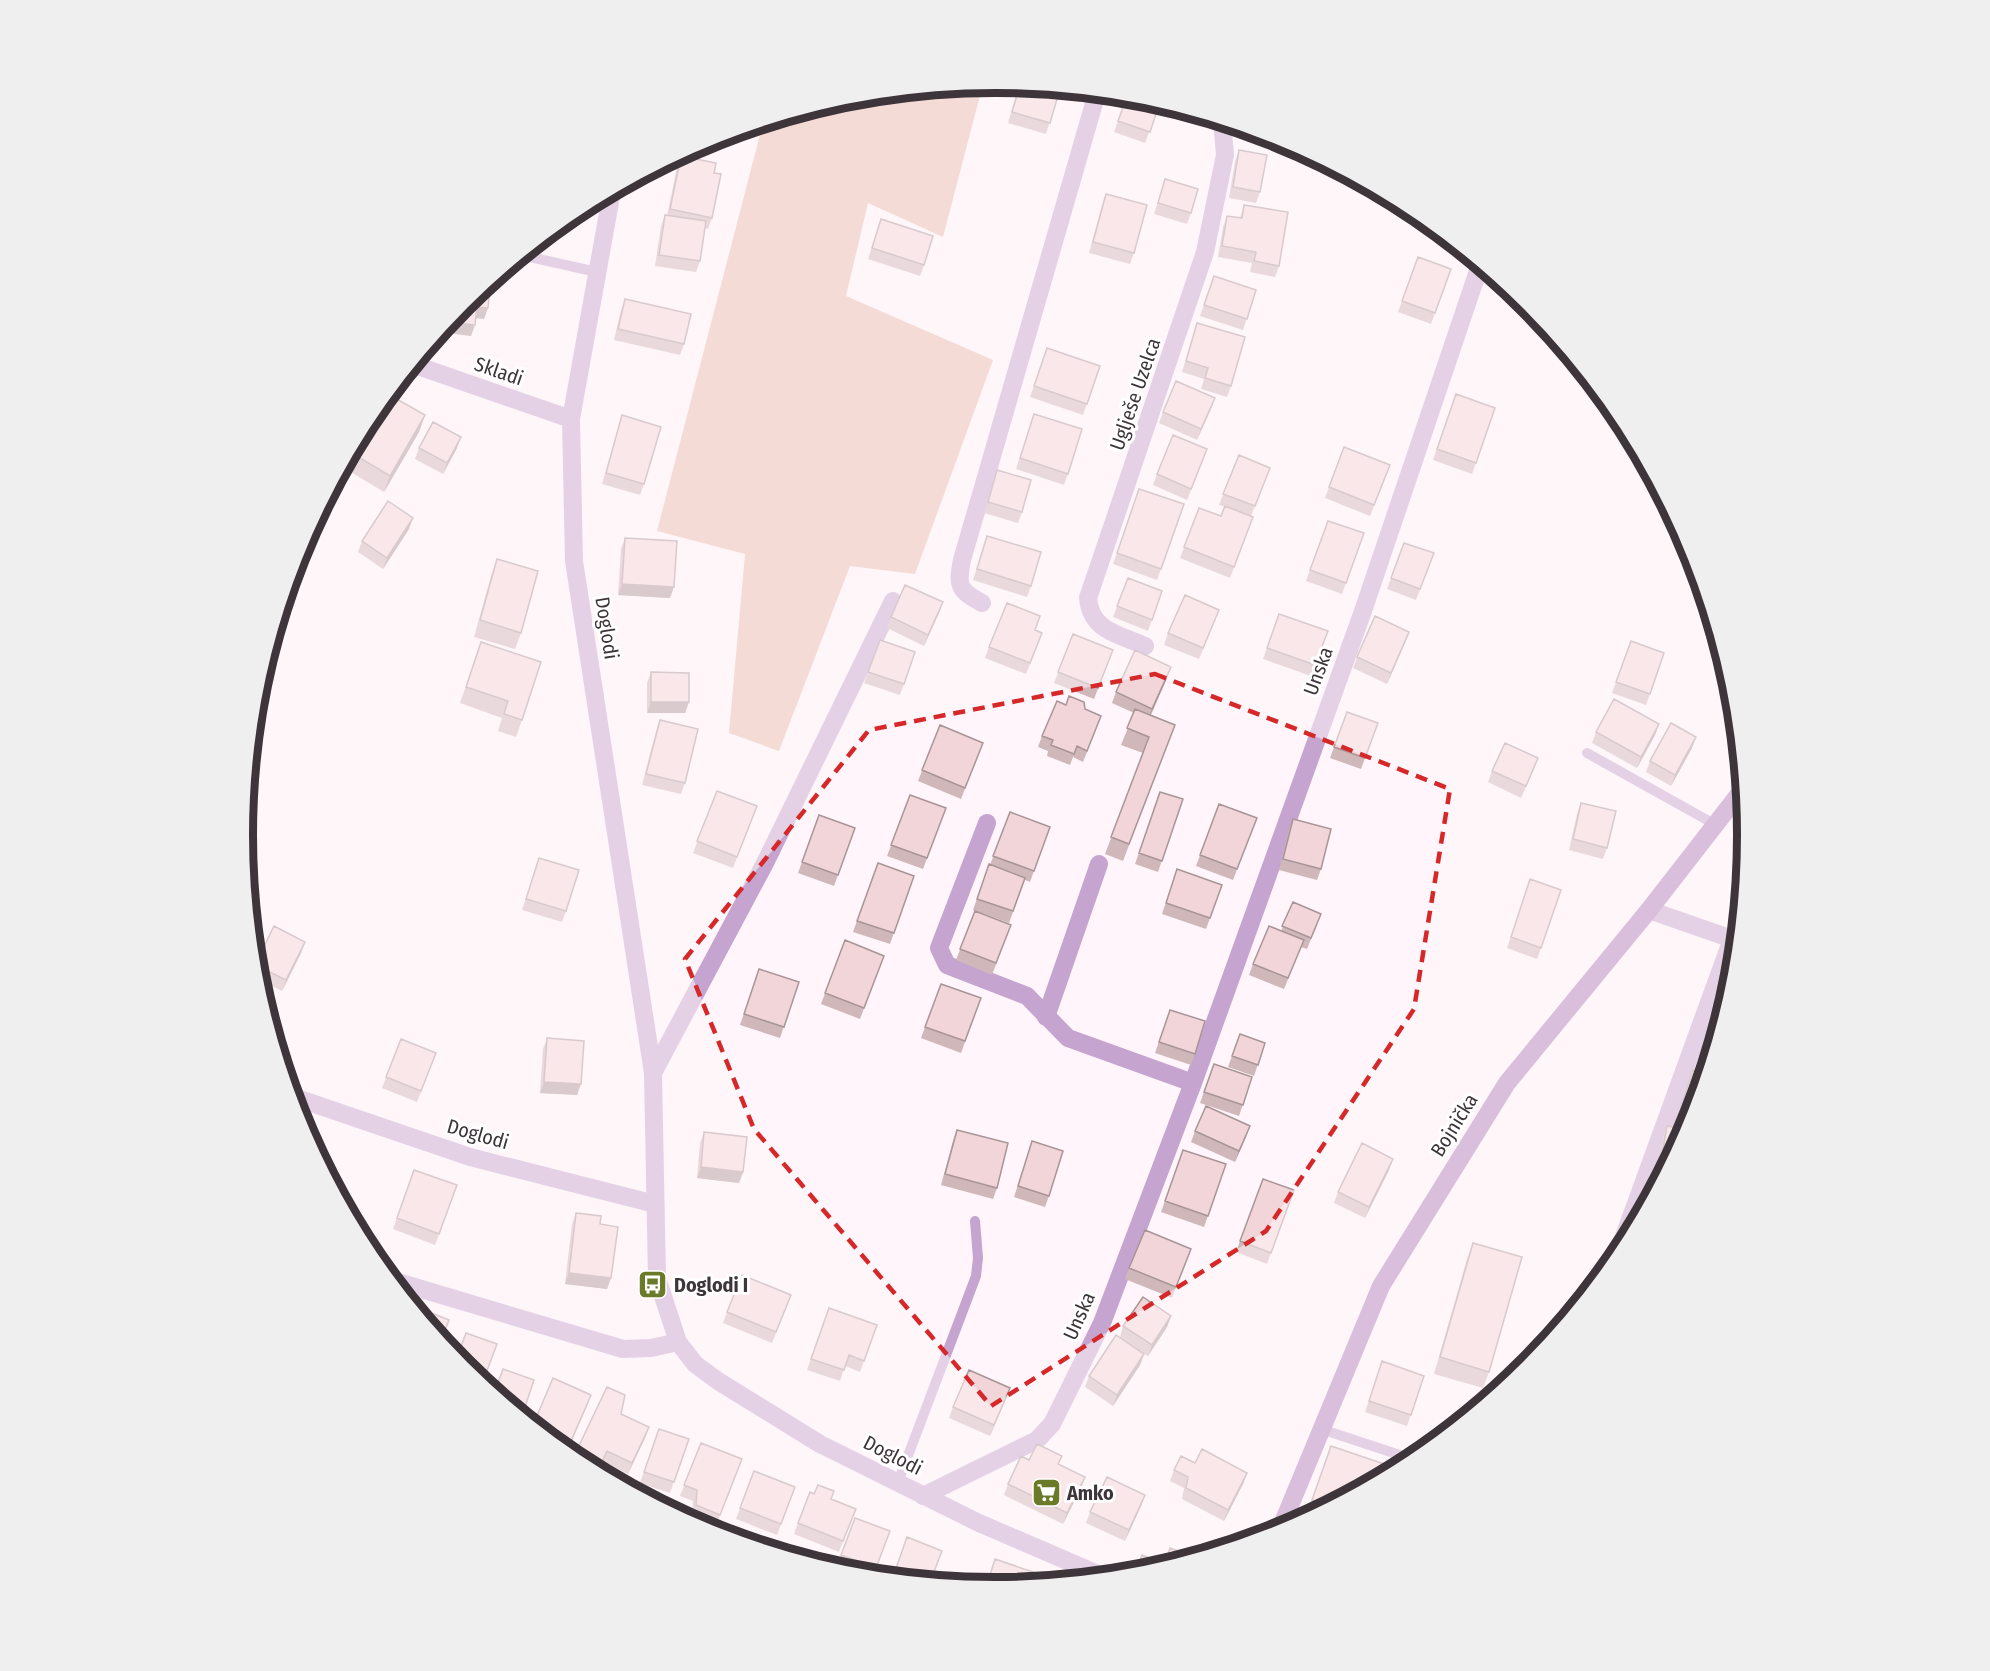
<svg xmlns="http://www.w3.org/2000/svg" width="1990" height="1671" font-family="'Fira Sans Condensed',sans-serif">
<style>
.green{fill:#e8bbac}
.lines{fill:none;stroke-linecap:round;stroke-linejoin:round}
.lane{stroke:#c5a5cf;stroke-width:10}
.street{stroke:#c5a5cf;stroke-width:18}
.secondary{stroke:#ab7cb9;stroke-width:18}
.wall{fill:#cfb7ba}
.shaded-wall{fill:#a99597}
.building{fill:#f1d5d8;stroke:#a99597;stroke-width:1.5}
.marked{fill:none;stroke:#d62828;stroke-width:4.5;stroke-dasharray:12 8;stroke-linejoin:round}
.labels{text-anchor:middle;stroke-width:6;stroke-linejoin:round;paint-order:stroke}
.street-label{font-size:20px;fill:#3e353a;stroke:#fff}
.poi-label{font-size:20px;font-weight:bold;fill:#3e353a;stroke:#fff;text-anchor:start}
.rim{fill:none;stroke:#3e353a;stroke-width:8}
</style>
<rect width="100%" height="100%" fill="#fff5fa"/>
<!-- green -->
<path class="green" d="M983 84 943 237 868 203 846 296 993 360 915 574 850 566 779 751 729 733 745 554 657 531 763 123 848 97Z"/>
<g class="lines">
<!-- lane -->
<path class="lane" d="M521 255 597 272
M1587 753 1716 825
M1321 1429 1415 1460
M898 1482 976 1276 978 1258 975 1221"/>
<!-- street -->
<path class="street" d="M612 191 571 419 574 561 653 1073 657 1278 678 1342 695 1364 718 1381 820 1444 979 1523 1107 1578
M412 364 571 419
M982 603C958 590 957 586 962 560L1097 93
M1145 646C1118 634 1091 631 1088 598L1205 252 1225 155 1222 121
M987 823 939 948 947 965 1027 996 1068 1038 1193 1083
M1649 910 1738 941
M1046 1017 1099 864
M653 1073 765 863 893 601
M291 1096 470 1157 655 1204
M1615 1261 1732 939
M391 1280 623 1349 651 1348 678 1342
M923 1496 1037 1440 1052 1424 1102 1323 1193 1083 1362 614 1478 271"/>
<!-- secondary -->
<path class="secondary" d="M1279 1532 1381 1286 1507 1083 1649 910 1743 789"/>
</g>
<!-- wall -->
<path class="wall" d="M1019 85 1060 89 1046 134 1008 123Z
M1127 95 1160 102 1145 143 1114 132Z
M1239 150 1260 192 1256 203 1229 198 1235 161Z
M681 156 714 173 712 218 708 229 705 228 700 261 696 272 655 266 661 226 665 215 667 216 677 167Z
M1165 179 1191 213 1187 224 1154 214Z
M1106 194 1134 253 1130 264 1089 253 1102 205Z
M1244 205 1279 266 1275 277 1250 272 1252 263 1218 257 1223 227 1227 216 1240 218Z
M881 219 924 265 920 276 868 259Z
M1439 230 1454 243 1437 237Z
M1418 257 1451 269 1431 324 1398 312Z
M1214 276 1256 290 1243 330 1200 316Z
M625 299 684 344 680 355 614 340 621 310Z
M1197 323 1231 386 1227 397 1201 389 1204 379 1182 372Z
M1047 348 1100 366 1083 415 1030 397Z
M1456 394 1495 408 1472 474 1433 460Z
M1215 398 1197 440 1159 423 1163 412Z
M1034 414 1068 474 1064 485 1016 469Z
M425 415 419 432 384 492 344 468 349 455 356 442Z
M622 415 644 484 640 495 602 484Z
M1344 447 1390 465 1370 516 1325 498Z
M419 448H457L443 474 415 459Z
M1239 455 1270 468 1251 516 1253 517 1230 578 1180 558 1199 508 1221 516 1225 507 1219 505Z
M1203 461 1187 500 1153 485 1157 474Z
M997 470 1022 512 1018 523 984 513Z
M1139 489 1184 504 1157 580 1113 564Z
M1328 521 1364 533 1342 594 1306 581Z
M409 529 383 569 358 552 362 541Z
M987 536 1031 586 1027 597 973 580Z
M625 538 670 598 618 595 621 549Z
M1404 543 1434 553 1416 600 1387 589Z
M497 559 521 633 515 649 474 637 491 576Z
M1128 578 1162 591 1148 631 1113 617Z
M939 613 924 646 887 628 891 617Z
M1279 614 1328 631 1311 676 1263 659Z
M1215 621 1199 659 1164 645 1168 633Z
M1035 630 1038 644 1026 674 985 658 989 647Z
M1073 634 1113 650 1094 699 1054 683Z
M880 640 915 652 900 695 864 683Z
M1631 641 1664 653 1646 705 1612 693Z
M481 642 522 720 516 737 498 731 502 718 460 703Z
M1405 643 1387 684 1353 668 1357 657Z
M651 672 689 702 685 713H647V683Z
M1167 678 1151 715 1175 725 1123 861 1105 854 1143 753 1121 745 1134 713 1112 703 1116 692Z
M1066 705 1085 709 1097 727 1083 762 1073 757 1070 765 1047 756 1048 751 1038 747 1042 736Z
M1347 712 1378 723 1361 769 1330 758Z
M660 720 685 783 681 794 642 785 656 731Z
M1659 724 1655 735 1637 768 1592 743 1596 732Z
M940 725 983 743 961 799 918 781Z
M1692 748 1671 786 1646 772 1650 761Z
M1538 758 1521 798 1488 782 1492 771Z
M717 791 757 806 733 868 693 853Z
M1160 792 1183 799 1158 872 1135 864Z
M910 795 946 808 923 869 887 856Z
M1581 803 1607 848 1603 859 1569 850 1577 814Z
M1219 804 1257 818 1233 880 1196 866Z
M1010 812 1050 827 1030 882 1025 880 1009 923 977 911 1011 925 992 975 956 960 975 911 973 910 989 864 990 865Z
M819 815 855 828 834 886 798 873Z
M1293 819 1321 869 1317 880 1279 870 1289 830Z
M539 858 566 911 562 922 522 910Z
M878 863 914 876 890 944 853 932Z
M1177 869 1222 885 1206 929 1162 914Z
M1530 879 1541 948 1537 959 1507 948Z
M1293 902 1317 925 1307 949 1301 947 1284 989 1249 975 1253 964 1281 931Z
M274 926 305 942 301 953 282 991 256 978 255 966Z
M845 940 884 956 860 1019 821 1004Z
M759 969 799 982 780 1038 740 1025Z
M1733 983 1723 1018 1712 1014 1716 1003Z
M941 984 981 998 961 1053 921 1038Z
M1170 1010 1195 1054 1191 1065 1155 1053Z
M1240 1034 1265 1043 1254 1076 1228 1067Z
M547 1038 577 1095 540 1093 543 1049Z
M401 1039 436 1053 417 1102 382 1088Z
M1710 1060 1691 1124 1688 1128 1675 1124 1693 1070 1703 1074Z
M1214 1064 1252 1077 1239 1116 1200 1103Z
M1250 1126 1235 1162 1191 1142 1195 1131Z
M1667 1126 1687 1130 1664 1173 1657 1171 1663 1137Z
M957 1130 997 1188 993 1199 941 1185 953 1141Z
M704 1132 743 1172 739 1183 697 1178 700 1143Z
M1032 1141 1049 1196 1045 1207 1014 1197Z
M1183 1150 1226 1164 1204 1227 1161 1212Z
M414 1170 457 1185 435 1245 393 1229Z
M1389 1170 1365 1218 1334 1203 1338 1192Z
M1658 1176 1662 1177 1653 1194 1654 1187Z
M1263 1179 1294 1190 1267 1264 1236 1252Z
M576 1213 600 1224 611 1278 607 1289 565 1284 572 1224Z
M1473 1243 1489 1372 1483 1388 1434 1374 1467 1259Z
M1191 1249 1172 1298 1125 1279 1129 1268Z
M791 1295 772 1343 723 1323 727 1312Z
M829 1308 877 1325 860 1372 845 1366 840 1381 807 1370Z
M1171 1316 1167 1327 1148 1356 1144 1354 1140 1365 1113 1406 1085 1387 1089 1376 1120 1337 1123 1326Z
M1382 1361 1424 1376 1407 1426 1365 1412Z
M553 1378 591 1395 567 1452 564 1451 533 1425Z
M1010 1388 990 1436 949 1418 953 1407Z
M621 1414 649 1427 645 1438 628 1474 603 1462 598 1473 573 1459 576 1452Z
M659 1429 689 1439 670 1493 640 1483Z
M701 1443 742 1459 716 1526 692 1516 693 1501 680 1496Z
M1331 1446 1395 1471 1305 1519Z
M1029 1460 1085 1477 1081 1488 1063 1524 1004 1495 1008 1484Z
M1195 1463 1247 1473 1243 1484 1224 1521 1182 1499 1184 1488 1170 1481 1174 1470Z
M754 1471 795 1487 777 1535 736 1519Z
M834 1491 831 1499 856 1509 839 1552 794 1534 798 1523 814 1494Z
M1145 1495 1141 1506 1125 1541 1086 1523 1090 1512Z
M855 1518 890 1531 872 1576 863 1575 837 1566Z
M907 1537 931 1582 892 1578Z"/>
<!-- shaded-wall -->
<path class="shaded-wall" d="M477 307 488 308 484 319 473 318Z
M447 322 475 325 471 336 438 332Z
M1215 398 1211 409 1197 440 1201 429Z
M425 415 419 432 384 492 390 476Z
M461 437 457 448 443 474 447 463Z
M413 518 409 529 383 569 387 558Z
M622 584 674 587 670 598 618 595Z
M943 602 939 613 924 646 928 635Z
M1409 632 1405 643 1387 684 1391 673Z
M1171 667 1167 678 1148 720 1152 709Z
M651 702H689L685 713H647Z
M1659 724 1655 735 1637 768 1641 757Z
M1696 737 1692 748 1671 786 1675 775Z
M1538 758 1534 769 1521 798 1526 786Z
M305 942 301 953 282 991 286 980Z
M544 1082 581 1084 577 1095 540 1093Z
M1250 1126 1246 1137 1235 1162 1239 1151Z
M1393 1159 1389 1170 1365 1218 1369 1207Z
M701 1167 743 1172 739 1183 697 1178Z
M569 1273 611 1278 607 1289 565 1284Z
M1171 1316 1167 1327 1148 1356 1152 1345Z
M1144 1354 1140 1365 1113 1406 1117 1395Z
M1010 1388 1006 1399 990 1436 994 1425Z
M591 1395 587 1406 567 1452 571 1441Z
M649 1427 645 1438 628 1474 632 1463Z
M1247 1473 1243 1484 1224 1521 1228 1510Z
M1085 1477 1081 1488 1063 1524 1067 1513Z
M1145 1495 1141 1506 1125 1541 1129 1530Z"/>
<!-- building -->
<path class="building" d="M1020 85 1060 89 1050 123 1012 112Z
M1127 96 1142 97 1160 102 1150 132 1118 121Z
M1239 150 1267 155 1260 192 1233 187Z
M681 156 716 163 714 173 721 174 712 218 670 209Z
M1165 179 1198 189 1191 213 1158 203Z
M1106 194 1147 205 1134 253 1093 242Z
M1244 205 1288 212 1279 266 1254 261 1256 252 1222 246 1227 216 1242 218Z
M665 215 706 221 700 261 659 255Z
M881 219 933 236 924 265 872 248Z
M1418 257 1451 269 1435 313 1402 301Z
M1214 276 1256 290 1247 319 1204 305Z
M491 279 488 308 477 307 475 325 447 322 463 303Z
M625 299 691 314 684 344 618 329Z
M1197 323 1245 337 1231 386 1205 378 1208 368 1186 361Z
M1047 348 1100 366 1087 404 1034 386Z
M1176 381 1215 398 1201 429 1163 412Z
M388 394 425 415 390 476 350 452 373 412Z
M1456 394 1495 408 1476 463 1437 449Z
M1034 414 1082 429 1068 474 1020 458Z
M622 415 661 427 644 484 606 473Z
M433 422 461 437 447 463 419 448Z
M1173 435 1207 449 1191 489 1157 474Z
M1344 447 1390 465 1374 505 1329 487Z
M1239 455 1270 468 1255 506 1223 494Z
M997 470 1031 480 1022 512 988 502Z
M1139 489 1184 504 1161 569 1117 553Z
M388 501 413 518 387 558 362 541Z
M1225 506 1253 517 1234 567 1184 547 1199 508 1221 516Z
M1328 521 1364 533 1346 583 1310 570Z
M987 536 1041 552 1031 586 977 569Z
M625 538 677 541 674 587 622 584Z
M1404 543 1434 553 1420 589 1391 578Z
M497 559 538 571 521 633 480 620Z
M1128 578 1162 591 1152 620 1117 606Z
M905 585 943 602 928 635 891 617Z
M1185 595 1219 610 1203 648 1168 633Z
M1007 603 1040 616 1035 630 1042 633 1030 663 989 647Z
M1279 614 1328 631 1315 665 1267 648Z
M1375 616 1409 632 1391 673 1357 657Z
M1073 634 1113 650 1098 688 1058 672Z
M880 640 915 652 904 684 868 672Z
M1631 641 1664 653 1650 694 1616 682Z
M481 642 541 662 522 720 504 714 508 701 466 687Z
M1135 650 1171 667 1152 709 1116 692Z
M651 672 689 673V702H651Z
M1069 696 1084 702 1085 709 1101 716 1087 751 1077 746 1074 754 1051 745 1053 740 1042 736 1057 701 1066 705Z
M1614 699 1659 724 1641 757 1596 732Z
M1135 709 1175 725 1129 844 1111 837 1149 737 1127 728Z
M1347 712 1378 723 1365 758 1334 747Z
M660 720 698 729 685 783 646 774Z
M1671 723 1696 737 1675 775 1650 761Z
M940 725 983 743 965 788 922 770Z
M1505 743 1538 758 1526 786 1492 771Z
M717 791 757 806 737 857 697 841Z
M1160 792 1183 799 1162 861 1139 853Z
M910 795 946 808 927 858 891 845Z
M1581 803 1616 811 1607 848 1573 839Z
M1219 804 1257 818 1237 869 1200 855Z
M1010 812 1050 827 1034 871 993 856Z
M819 815 855 828 838 875 802 862Z
M1293 819 1331 829 1321 869 1283 859Z
M539 858 579 870 566 911 526 899Z
M878 863 914 876 894 933 857 921Z
M989 864 1025 878 1013 911 977 899Z
M1177 869 1222 885 1210 918 1166 903Z
M1530 879 1561 890 1541 948 1511 937Z
M1293 902 1321 914 1311 938 1282 926Z
M975 911 1011 925 996 963 960 949Z
M274 926 305 942 286 980 255 965Z
M1269 926 1304 940 1288 978 1253 964Z
M845 940 884 956 864 1008 825 993Z
M1731 968 1735 970 1733 983 1726 1007 1716 1003Z
M759 969 799 982 784 1027 744 1014Z
M941 984 981 998 965 1041 925 1027Z
M1170 1010 1205 1021 1195 1054 1159 1042Z
M1240 1034 1265 1043 1258 1065 1232 1056Z
M547 1038 584 1041 581 1084 544 1082Z
M401 1039 436 1053 421 1091 386 1077Z
M1708 1060H1710L1693 1117 1679 1113 1693 1070 1703 1074Z
M1214 1064 1252 1077 1243 1105 1204 1092Z
M292 1101 301 1104 297 1115Z
M1206 1106 1250 1126 1239 1151 1195 1131Z
M1667 1126 1687 1130 1670 1162 1661 1160Z
M957 1130 1008 1143 997 1188 945 1174Z
M704 1132 747 1137 743 1172 701 1167Z
M1032 1141 1063 1151 1049 1196 1018 1186Z
M1362 1143 1393 1159 1369 1207 1338 1192Z
M1183 1150 1226 1164 1208 1216 1165 1201Z
M414 1170 457 1185 439 1234 397 1218Z
M1658 1176 1662 1177 1656 1189Z
M1263 1179 1294 1190 1271 1253 1240 1241Z
M576 1213 601 1216 600 1224 618 1227 611 1278 569 1273Z
M1145 1230 1191 1249 1176 1287 1129 1268Z
M1473 1243 1522 1257 1489 1372 1440 1357Z
M742 1275 791 1295 776 1332 727 1312Z
M1143 1297 1171 1316 1152 1345 1123 1326Z
M416 1307 449 1320 441 1341 415 1310Z
M829 1308 877 1325 864 1361 849 1355 844 1370 811 1359Z
M466 1333 497 1344 482 1384 462 1368 456 1360Z
M1116 1335 1144 1354 1117 1395 1089 1376Z
M1382 1361 1424 1376 1411 1415 1369 1401Z
M503 1369 534 1380 522 1416 494 1394Z
M969 1370 1010 1388 994 1425 953 1407Z
M553 1378 591 1395 571 1441 533 1425Z
M607 1387 625 1395 621 1414 649 1427 632 1463 607 1451 601 1464 576 1452Z
M659 1429 689 1439 674 1482 644 1472Z
M701 1443 742 1459 720 1515 696 1505 697 1490 684 1485Z
M1037 1444 1062 1456 1058 1464 1085 1477 1067 1513 1008 1484 1021 1456 1029 1460Z
M1331 1446 1396 1468 1395 1471 1330 1506 1312 1500Z
M1202 1449 1247 1473 1228 1510 1186 1488 1188 1477 1174 1470 1181 1456 1195 1463Z
M754 1471 795 1487 781 1524 740 1508Z
M1107 1477 1145 1495 1129 1530 1090 1512Z
M818 1485 834 1491 831 1499 856 1509 843 1541 798 1523 810 1492 814 1494Z
M855 1518 890 1531 876 1568 841 1555Z
M907 1537 942 1551 930 1582 909 1580 894 1574Z
M1170 1548 1196 1558 1164 1567Z
M1142 1555 1162 1563 1160 1568 1142 1574 1134 1575Z
M995 1559 1033 1572 1029 1585 995 1588H986Z"/>
<!-- marked area -->
<path d="M0 0H1990V1671H0ZM1155 674 1450 789 1414 1009 1266 1231 991 1406 754 1129 685 959 869 730Z" fill="#fff5fa" fill-opacity=".55" fill-rule="evenodd"/>
<path class="marked" d="M1155 674 1450 789 1414 1009 1266 1231 991 1406 754 1129 685 959 869 730Z"/>
<!-- icons -->
<defs>
<symbol id="bus-square" viewBox="-11 -11 22 22"><rect x="-9" y="-9" width="18" height="18" rx="4" fill="#697a28" stroke="#fff"/><path d="M-5-6H5V4H4V6H2V4H-2V6H-4V4H-5ZM-3.5-4V0h7V-4ZM-3.5 1.2v1.5H-2V1.2ZM2 1.2v1.5H3.5V1.2Z" fill="#fff"/></symbol>
<symbol id="supermarket-square" viewBox="-11 -11 22 22"><rect x="-9" y="-9" width="18" height="18" rx="4" fill="#697a28" stroke="#fff"/><path d="M-6-5.5h2.5l.6 2H6L4.5 2H-2.5L-4.4-4H-6ZM-1.5 3.2a1.3 1.3 0 1 0 .1 0ZM3 3.2a1.3 1.3 0 1 0 .1 0Z" fill="#fff"/></symbol>
</defs>
<g fill-rule="evenodd">
<use href="#bus-square" x="636" y="1268" width="33" height="33"/>
<use href="#supermarket-square" x="1030" y="1476" width="33" height="33"/>
</g>
<g class="labels">
<!-- street labels -->
<g class="street-label">
<text transform="translate(499 371) rotate(19)" y="7">Skladi</text>
<text transform="translate(1135 394) rotate(-71)" y="7">Uglješe Uzelca</text>
<text transform="translate(607 628) rotate(81)" y="7">Doglodi</text>
<text transform="translate(1318 671) rotate(-70)" y="7">Unska</text>
<text transform="translate(1454 1125) rotate(-58)" y="7">Bojnička</text>
<text transform="translate(478 1134) rotate(16)" y="7">Doglodi</text>
<text transform="translate(1079 1316) rotate(-66)" y="7">Unska</text>
<text transform="translate(893 1455) rotate(27)" y="7">Doglodi</text>
</g>
<!-- poi labels -->
<g class="poi-label">
<text x="674" y="1292">Doglodi I</text>
<text x="1067" y="1500">Amko</text>
</g>
</g>
<!-- crop -->
<path d="M0 0H1990V1671H0ZM253 835a742 742 0 1 1 1484 0a742 742 0 1 1-1484 0Z" fill="#f0efef" fill-rule="evenodd"/>
<path class="rim" d="M253 835a742 742 0 1 1 1484 0a742 742 0 1 1-1484 0Z"/>
</svg>
